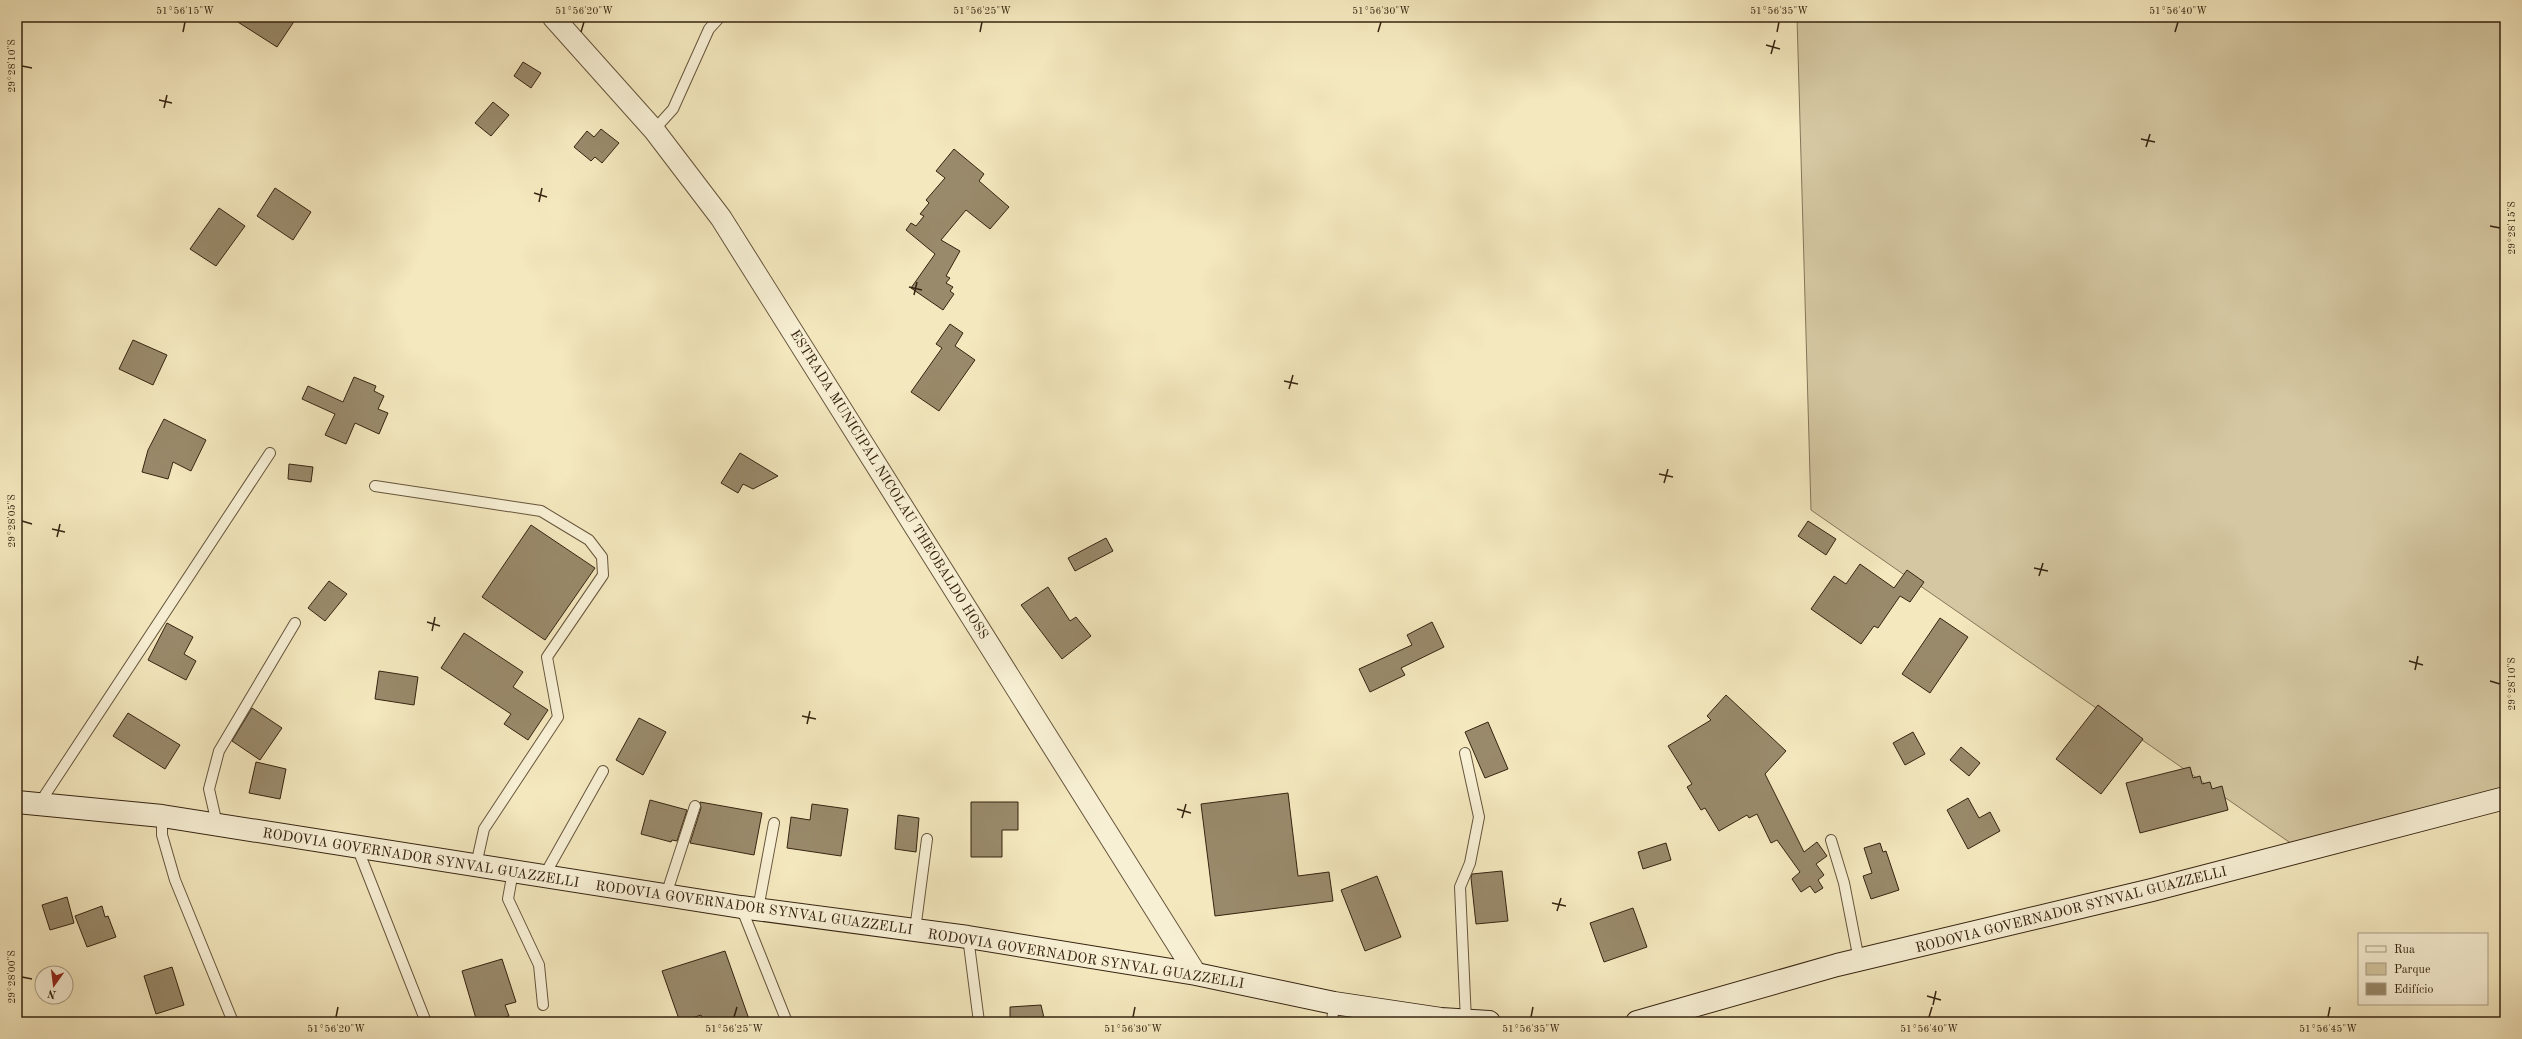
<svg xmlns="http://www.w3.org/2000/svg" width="2522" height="1039" font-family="'Old Standard TT',serif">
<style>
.green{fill:#d4c7a1;stroke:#857659}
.building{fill:#998a6b;stroke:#362411}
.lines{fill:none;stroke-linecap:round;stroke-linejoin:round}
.service-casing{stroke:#66553c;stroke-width:12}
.minor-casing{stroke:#66553c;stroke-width:23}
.secondary-casing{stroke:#362411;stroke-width:24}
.service{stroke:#f8f0d5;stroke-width:10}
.minor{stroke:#f8f0d5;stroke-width:21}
.secondary{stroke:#f8f0d5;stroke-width:22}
.ticks{fill:none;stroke:#362411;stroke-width:1.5}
.labels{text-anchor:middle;stroke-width:4;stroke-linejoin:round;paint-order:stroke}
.street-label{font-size:14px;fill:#362411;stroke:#f8f0d5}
.neatline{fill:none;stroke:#362411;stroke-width:1.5}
.ticks-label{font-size:10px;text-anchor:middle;fill:#362411}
</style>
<rect width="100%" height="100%" fill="#f4e8be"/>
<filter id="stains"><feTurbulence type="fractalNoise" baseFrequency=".005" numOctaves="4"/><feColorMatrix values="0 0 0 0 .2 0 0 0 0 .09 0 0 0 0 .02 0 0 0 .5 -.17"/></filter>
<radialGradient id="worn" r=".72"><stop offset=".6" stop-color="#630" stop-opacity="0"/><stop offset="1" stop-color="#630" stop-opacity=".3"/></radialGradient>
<!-- green -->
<path class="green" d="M1797 17H2505V798L2302 851 1811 510Z"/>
<!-- building -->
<path class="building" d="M230 17H297L277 47Z
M523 62 541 73 531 88 514 76Z
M493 102 509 115 491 136 475 123Z
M601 129 619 143 602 163 595 157 591 161 574 147 587 131 594 137Z
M954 149 984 174 979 181 1009 207 990 229 966 210 941 240 960 251 946 276 950 278 946 283 953 287 950 291 954 294 943 310 911 288 935 254 906 230 911 223 916 226 924 216 920 214 929 203 926 200 945 178 936 171Z
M275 188 311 212 293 240 257 216Z
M219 208 245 226 216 266 190 249Z
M950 324 963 333 955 346 975 360 939 411 911 392 942 348 936 344Z
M133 340 167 355 153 385 119 369Z
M354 377 376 386 374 391 384 396 378 409 388 413 379 434 355 423 346 444 325 435 335 414 302 399 308 386 343 402Z
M164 419 206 440 191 471 173 462 168 479 142 472 148 450Z
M740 453 778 476 753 489 743 484 738 493 721 483Z
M289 464 313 467 311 482 288 479Z
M1808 521 1836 539 1826 555 1798 536Z
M531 525 595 568 545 640 482 597Z
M1106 538 1113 551 1075 571 1068 558Z
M1860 564 1894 588 1907 570 1924 582 1910 602 1900 596 1878 628 1874 626 1861 644 1811 609 1834 576 1846 584Z
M329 581 347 594 325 621 308 608Z
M1048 587 1070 621 1076 617 1091 636 1062 659 1021 605Z
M1940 618 1968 637 1930 693 1902 674Z
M1432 622 1444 647 1401 668 1405 675 1370 692 1359 669 1412 645 1407 635Z
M167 623 193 637 184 654 196 661 186 680 148 660Z
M464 633 523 672 513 687 548 710 528 740 504 724 511 714 441 668Z
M379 671 418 677 414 705 375 699Z
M1726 695 1786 751 1765 774 1804 852 1817 842 1827 856 1816 864 1824 875 1818 880 1823 888 1815 893 1810 886 1801 892 1792 879 1800 872 1777 840 1771 843 1757 814 1749 818 1747 815 1719 831 1705 808 1701 810 1687 787 1692 784 1668 746 1711 720 1707 716Z
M2098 705 2143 739 2101 794 2056 759Z
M252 708 282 728 260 760 232 741Z
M128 713 180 745 165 769 113 736Z
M639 718 666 732 643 775 616 760Z
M1488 722 1508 769 1485 778 1465 732Z
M1913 732 1925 754 1905 765 1893 743Z
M1961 747 1980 763 1969 776 1950 760Z
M256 762 286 769 280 799 249 793Z
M2190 767 2193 778 2200 776 2202 784 2210 782 2212 789 2222 786 2228 810 2140 833 2126 783Z
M1288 793 1298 876 1329 872 1333 901 1215 916 1201 804Z
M1968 798 1979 818 1990 812 2000 831 1968 849 1947 810Z
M650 800 687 810 677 841 672 840 671 842 641 834Z
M700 802 762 813 754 855 690 843 701 808Z
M971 802H1018V830H1002V857H971Z
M812 804 848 809 841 856 787 848 791 817 810 820Z
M898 815 919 818 916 852 895 849Z
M1666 843 1671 860 1643 869 1638 852Z
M1880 843 1883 852 1886 851 1899 890 1871 899 1863 876 1872 873 1864 848Z
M1502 871 1508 921 1476 924 1471 878 1472 874Z
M1377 876 1401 937 1365 951 1341 890Z
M67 897 74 923 50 930 42 905Z
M102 906 105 917 108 916 116 937 87 947 75 916Z
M1633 908 1647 947 1604 962 1590 923Z
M725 951 750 1022H704L701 1015 680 1022 662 971Z
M502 959 516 1002 505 1005 509 1016 489 1022H477L462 971Z
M172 967 184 1005 156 1014 144 976Z
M1041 1005 1045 1022H1010V1007Z"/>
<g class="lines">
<defs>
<path id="service" d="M654 130 673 109 709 29 720 17
M375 486 541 511 589 540 602 557 603 575 547 657 558 717 484 829 476 865
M1465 753 1479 817 1470 863 1460 887 1466 1021
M39 804 270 453
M162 816V835L175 880 233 1022
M217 824 209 789 219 751 295 623
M1831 840 1844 883 1859 960
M357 847 426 1022
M513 871 508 899 539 965 543 1005
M544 876 603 771
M666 895 695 806
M741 907 787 1022
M758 909 774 823
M915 930 927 839
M968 937 979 1022
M1332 1022 1334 1003"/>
<path id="minor" d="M553 17 654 130 721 218 1196 974"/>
<path id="secondary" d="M17 802 162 816 741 907 968 937 1196 974 1334 1003 1441 1019 1489 1022
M1637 1022 1837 965 2152 890 2505 798"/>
</defs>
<!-- service casing -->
<use href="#service" class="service-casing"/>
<!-- minor casing -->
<use href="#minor" class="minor-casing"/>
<!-- secondary casing -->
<use href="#secondary" class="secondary-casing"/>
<!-- service -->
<use href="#service" class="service"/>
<!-- minor -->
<use href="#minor" class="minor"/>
<!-- secondary -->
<use href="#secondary" class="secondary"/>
</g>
<!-- ticks -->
<path class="ticks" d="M183 32 185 22M581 32 584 22M980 32 982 22M1378 32 1381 22M1777 32 1779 22M2175 32 2178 22M1766 45 1780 49M1771 54 1775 40M22 66 32 68M159 100 172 103M164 108 167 95M2141 139 2155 142M2146 147 2150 134M534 193 547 197M539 202 542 188M2490 226 2500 228M909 287 922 290M914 295 917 282M1284 381 1298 384M1289 389 1293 375M1659 474 1673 477M1664 483 1668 469M22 521 32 524M52 529 65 532M57 537 60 524M2034 568 2048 571M2039 576 2043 563M427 622 440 626M432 631 435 617M2409 661 2423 665M2415 670 2418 656M2490 681 2500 684M802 716 816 719M807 724 810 711M1177 809 1191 813M1182 818 1186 804M1552 903 1566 906M1557 911 1561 898M22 977 32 979M1927 996 1941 1000M1933 1005 1936 991M336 1017 338 1007M734 1017 737 1007M1133 1017 1135 1007M1531 1017 1533 1007M1929 1017 1932 1007M2328 1017 2330 1007"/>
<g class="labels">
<!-- street labels -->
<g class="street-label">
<text transform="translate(890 484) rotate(58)" y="5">ESTRADA MUNICIPAL NICOLAU THEOBALDO HOSS</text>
<text transform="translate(421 857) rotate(9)" y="5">RODOVIA GOVERNADOR SYNVAL GUAZZELLI</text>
<text transform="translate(754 907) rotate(8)" y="5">RODOVIA GOVERNADOR SYNVAL GUAZZELLI</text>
<text transform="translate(2071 909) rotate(-14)" y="5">RODOVIA GOVERNADOR SYNVAL GUAZZELLI</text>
<text transform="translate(1086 958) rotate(9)" y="5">RODOVIA GOVERNADOR SYNVAL GUAZZELLI</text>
</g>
</g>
<!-- margin -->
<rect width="2522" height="1039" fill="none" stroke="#f4e8be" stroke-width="44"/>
<!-- legend -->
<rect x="2358" y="933" width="130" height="72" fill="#f8f0d5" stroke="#aa9e87"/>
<rect x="2366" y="946" width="20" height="6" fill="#f8f0d5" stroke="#aa9e87"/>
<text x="2394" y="953" font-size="12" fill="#362411">Rua</text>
<rect x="2366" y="963" width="20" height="12" fill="#d4c7a1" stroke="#aa9e87"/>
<text x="2394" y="973" font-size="12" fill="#362411">Parque</text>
<rect x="2366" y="983" width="20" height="12" fill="#998a6b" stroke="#aa9e87"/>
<text x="2394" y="993" font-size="12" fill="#362411">Edifício</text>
<!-- north arrow -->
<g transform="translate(54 985) rotate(194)"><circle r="19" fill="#f8f0d5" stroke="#aa9e87"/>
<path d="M0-3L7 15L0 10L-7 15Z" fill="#8f2418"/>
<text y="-6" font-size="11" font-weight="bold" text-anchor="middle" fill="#362411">N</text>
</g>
<rect x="22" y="22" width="2478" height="995" class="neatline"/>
<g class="ticks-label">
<text x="185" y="14">51°56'15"W</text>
<text x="584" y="14">51°56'20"W</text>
<text x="982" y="14">51°56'25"W</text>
<text x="1381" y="14">51°56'30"W</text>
<text x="1779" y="14">51°56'35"W</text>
<text x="2178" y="14">51°56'40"W</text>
<text transform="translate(11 66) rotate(-90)" y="4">29°28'10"S</text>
<text transform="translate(2511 228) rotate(-90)" y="4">29°28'15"S</text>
<text transform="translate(11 521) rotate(-90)" y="4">29°28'05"S</text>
<text transform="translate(2511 684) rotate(-90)" y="4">29°28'10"S</text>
<text transform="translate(11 977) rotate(-90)" y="4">29°28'00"S</text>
<text x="336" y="1032">51°56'20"W</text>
<text x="734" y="1032">51°56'25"W</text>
<text x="1133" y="1032">51°56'30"W</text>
<text x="1531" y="1032">51°56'35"W</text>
<text x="1929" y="1032">51°56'40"W</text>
<text x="2328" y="1032">51°56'45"W</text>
</g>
<rect width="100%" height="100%" filter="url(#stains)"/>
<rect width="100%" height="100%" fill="url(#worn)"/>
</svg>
